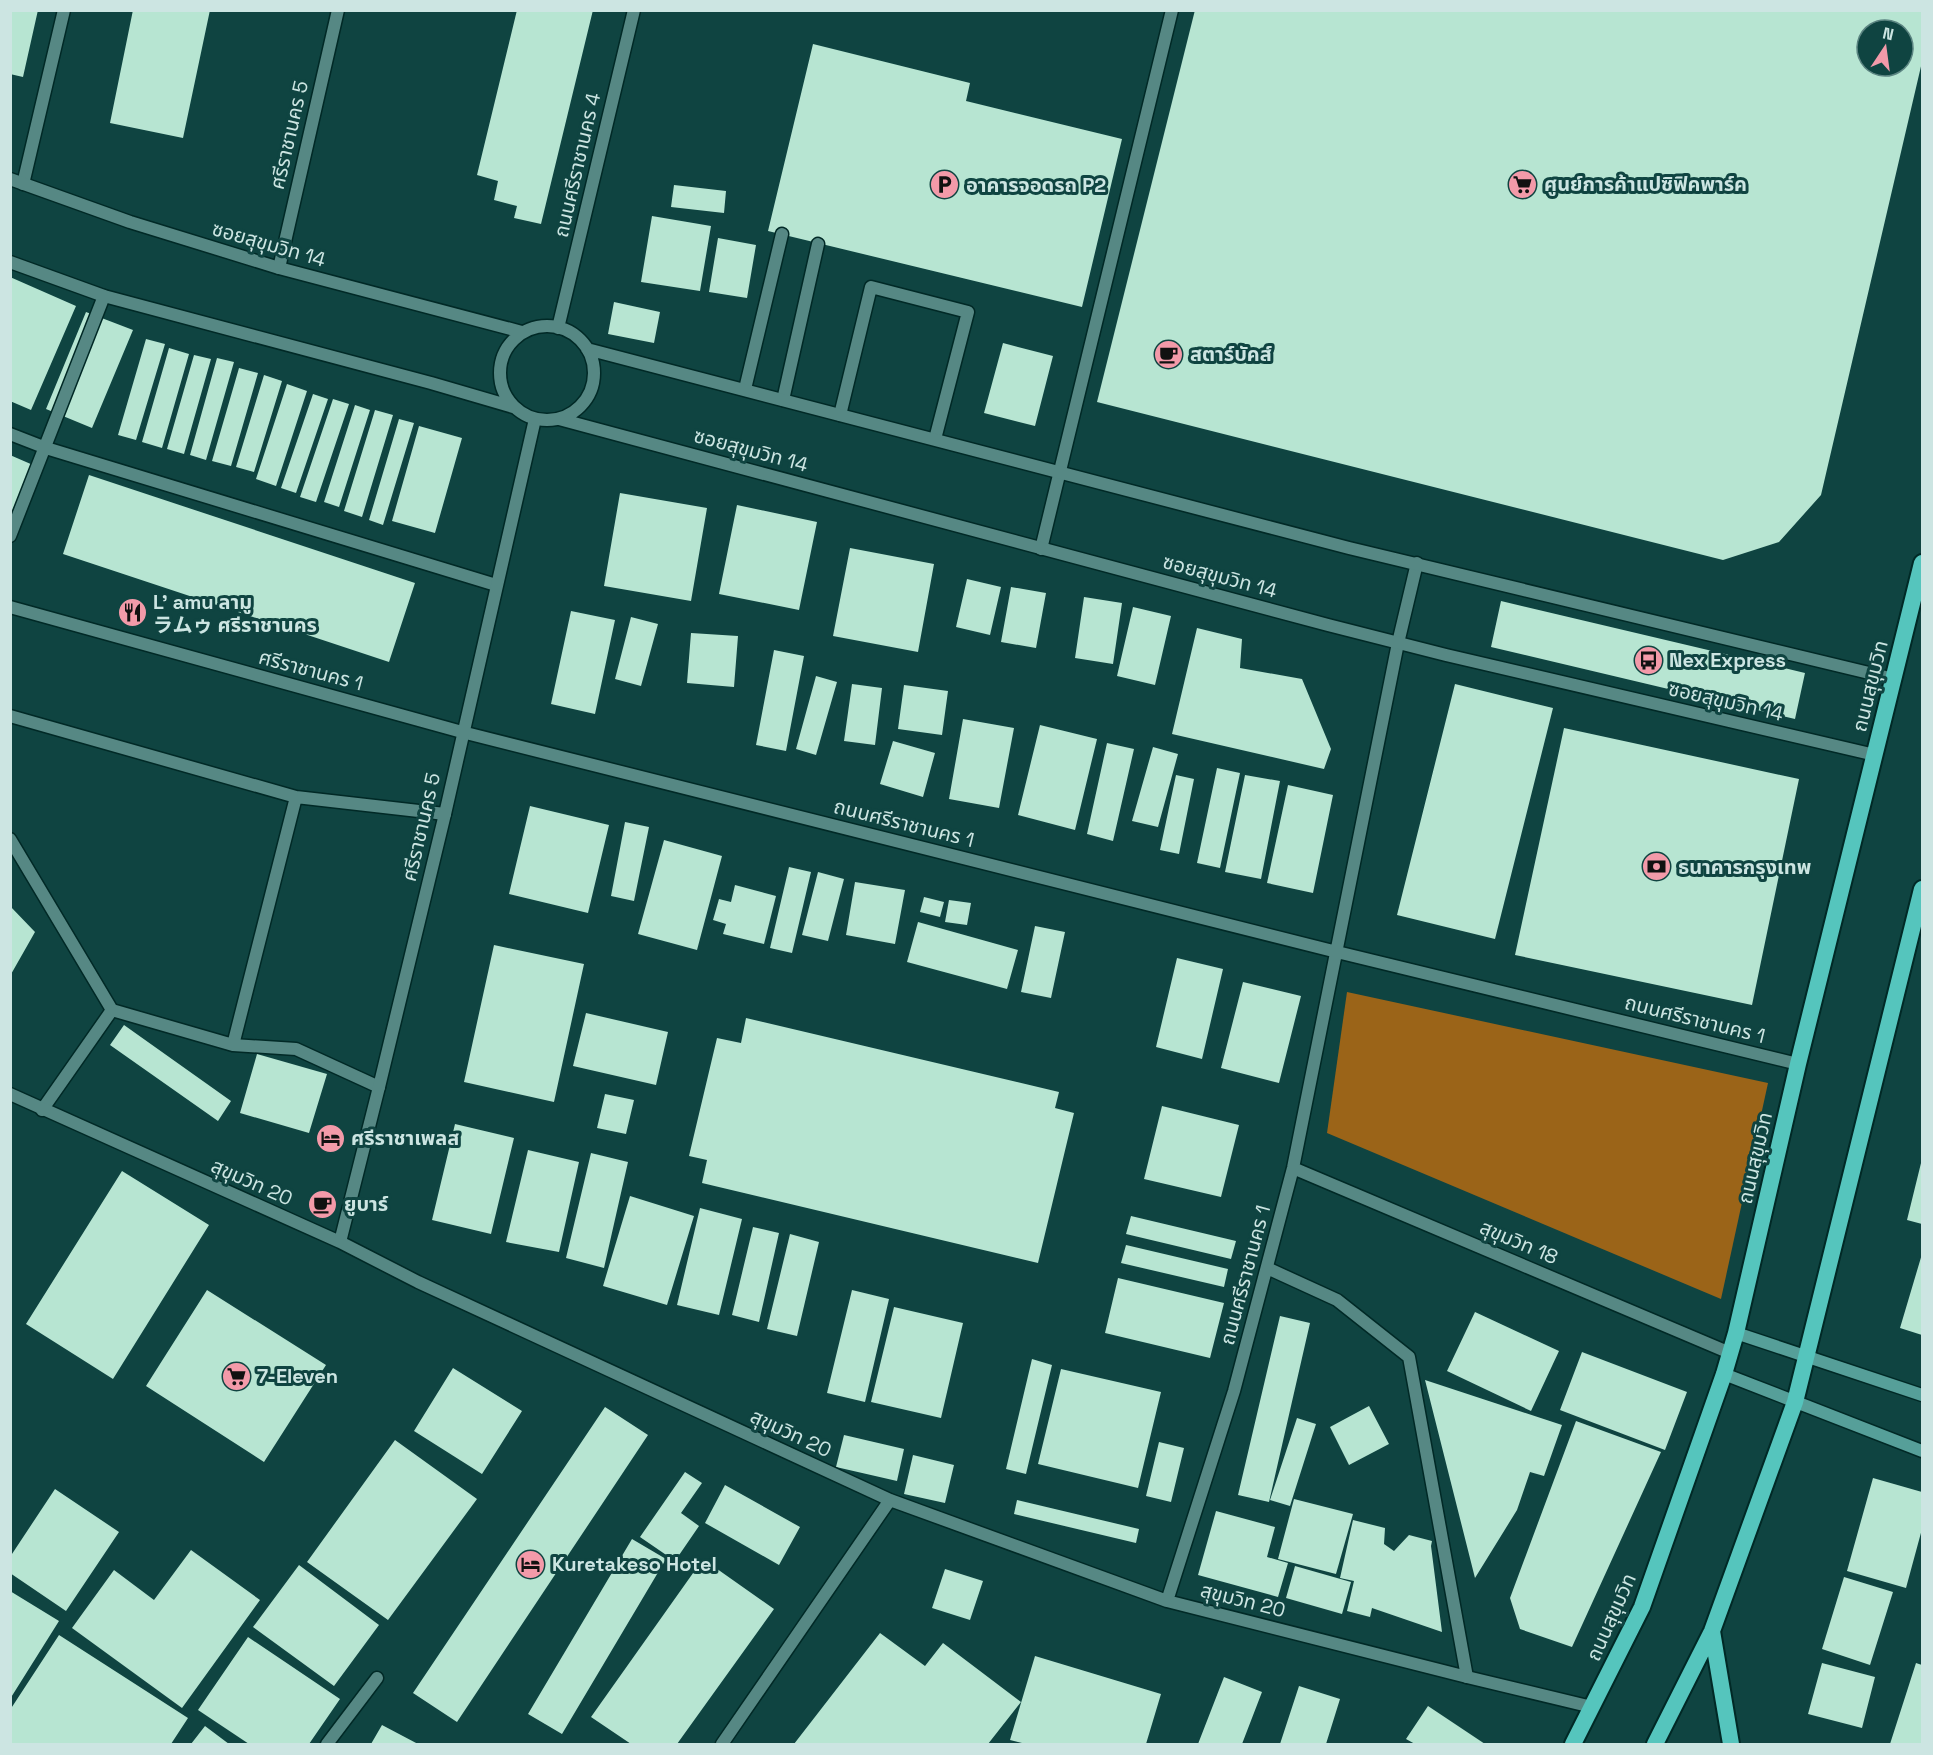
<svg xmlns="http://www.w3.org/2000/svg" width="1933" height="1755" font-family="'Space Grotesk','Noto Sans JP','Noto Sans Thai',sans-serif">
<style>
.forest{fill:#9b6418}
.building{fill:#b7e5d2;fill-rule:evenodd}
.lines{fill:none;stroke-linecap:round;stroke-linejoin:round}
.service-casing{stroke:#012926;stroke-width:15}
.minor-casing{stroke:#012926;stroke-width:15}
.tertiary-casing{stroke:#012926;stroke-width:15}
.secondary-casing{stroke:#012926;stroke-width:15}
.trunk-casing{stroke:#012926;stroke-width:20}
.service{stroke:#568884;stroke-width:12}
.minor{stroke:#568884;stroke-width:12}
.tertiary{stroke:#568884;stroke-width:12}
.secondary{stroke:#569f99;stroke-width:12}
.trunk{stroke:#55c5bd;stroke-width:16}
.labels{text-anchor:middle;stroke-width:6;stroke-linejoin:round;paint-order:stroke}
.street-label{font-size:20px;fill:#cce5e2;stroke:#0f4441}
.poi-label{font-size:20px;font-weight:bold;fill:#cce5e2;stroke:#0f4441;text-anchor:start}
</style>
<rect width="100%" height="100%" fill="#0f4441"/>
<!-- forest -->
<path class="forest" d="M1347 992 1768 1083 1721 1299 1327 1133Z"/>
<!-- building -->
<path class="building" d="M10 10H38L23 77 10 74Z
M133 10H210L183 138 110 123Z
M517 10H593L541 224 514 218 517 206 494 200 498 181 477 175Z
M1195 10H1922V62L1821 495 1779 542 1723 560 1097 402ZM1867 30H1903V66H1867Z
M813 44 970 83 966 101 1122 139 1082 307 768 231Z
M674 185 726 191 724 213 671 207Z
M652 216 711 226 700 291 641 282Z
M718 238 756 245 747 298 709 292Z
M10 277 76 306 31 410 10 401Z
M614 302 660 312 654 343 608 334Z
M86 312 133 330 92 428 46 409Z
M146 339 165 344 136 440 118 435Z
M1003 343 1053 356 1035 426 984 413Z
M169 348 189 354 162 448 142 442Z
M194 355 211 359 184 454 167 449Z
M217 358 234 362 206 460 190 455Z
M239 368 258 373 231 466 212 461Z
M264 375 282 381 254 472 236 467Z
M287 384 307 391 276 486 256 479Z
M313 394 328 399 296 493 281 488Z
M333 399 349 404 316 502 300 497Z
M355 405 370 410 339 507 324 502Z
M375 410 393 415 362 517 344 511Z
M399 419 414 423 383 525 369 520Z
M419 426 462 438 435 533 392 521Z
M10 455 33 465 10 516Z
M89 475 415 583 389 662 63 554Z
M620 493 707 508 691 601 604 586Z
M737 505 817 522 799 610 719 594Z
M850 548 934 564 918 652 833 636Z
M967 579 1001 587 990 635 956 627Z
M1011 587 1046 593 1036 648 1001 642Z
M1084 597 1122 603 1113 664 1075 658Z
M1501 601 1805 673 1795 719 1491 647Z
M1133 607 1171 616 1155 685 1117 676Z
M571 611 615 620 595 714 551 704Z
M631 617 658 624 641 686 615 679Z
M1197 628 1242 639 1240 668 1302 679 1331 749 1324 769 1172 734Z
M691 633 738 636 734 687 687 683Z
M774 650 804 656 786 751 756 745Z
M816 676 837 682 816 755 796 749Z
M852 684 882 688 875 745 844 741Z
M1455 684 1553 708 1495 939 1397 915Z
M904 685 948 691 942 735 898 729Z
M963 719 1014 728 999 808 949 799Z
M1040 725 1097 739 1075 830 1018 815Z
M1564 728 1799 779 1752 1005 1515 955Z
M893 741 935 753 923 797 880 784Z
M1107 743 1134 749 1113 841 1087 834Z
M1153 747 1178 754 1158 827 1132 821Z
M1217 768 1240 773 1220 868 1197 863Z
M1176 775 1194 779 1179 854 1160 850Z
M1245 775 1280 781 1261 879 1225 872Z
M1288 785 1333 795 1313 893 1267 883Z
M530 806 609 825 588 913 509 894Z
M625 822 649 827 634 901 611 896Z
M664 840 722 856 697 950 638 934Z
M789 867 811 872 792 953 770 948Z
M818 872 844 879 828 941 802 935Z
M855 882 905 890 895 944 846 935Z
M735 885 776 896 764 944 723 934 726 924 713 920 719 899 731 902Z
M924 897 944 902 940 917 920 912Z
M949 900 971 903 967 925 945 922Z
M10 906 35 932 10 976Z
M918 922 1018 950 1007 989 907 962Z
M1035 926 1065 932 1051 998 1021 992Z
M494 945 584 964 554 1102 464 1082Z
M1177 958 1223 969 1202 1059 1156 1047Z
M1243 982 1301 996 1279 1083 1221 1068Z
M586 1013 668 1032 656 1085 573 1066Z
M746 1018 1059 1092 1055 1108 1074 1113 1038 1263 702 1183 707 1160 689 1156 717 1038 741 1043Z
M124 1025 231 1101 218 1121 110 1045Z
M257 1054 327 1074 309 1133 240 1113Z
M605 1094 634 1100 626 1134 597 1128Z
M1162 1106 1239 1125 1221 1197 1144 1179Z
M455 1124 514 1138 491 1234 432 1220Z
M528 1150 579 1162 559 1252 506 1242Z
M591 1153 628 1162 604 1268 566 1258Z
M1922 1159V1224L1907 1220Z
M122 1171 209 1225 113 1379 26 1324Z
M630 1196 694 1216 667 1305 603 1286Z
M700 1208 742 1219 719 1315 677 1305Z
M1131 1216 1236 1241 1231 1259 1126 1234Z
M753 1227 779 1233 759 1322 732 1315Z
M790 1234 819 1242 797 1336 767 1329Z
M1126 1245 1228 1269 1224 1287 1121 1263Z
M1922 1254V1335L1900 1328Z
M1118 1278 1224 1303 1210 1358 1105 1333Z
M207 1290 326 1365 264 1462 146 1386Z
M852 1290 889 1299 865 1402 827 1393Z
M894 1307 963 1323 941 1418 871 1402Z
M1475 1312 1559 1351 1531 1411 1447 1371Z
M1280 1316 1310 1323 1269 1502 1238 1495Z
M1582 1352 1687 1392 1665 1450 1560 1410Z
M1032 1359 1052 1365 1026 1474 1006 1469Z
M453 1368 522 1411 482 1474 414 1431Z
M1061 1369 1161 1392 1138 1488 1038 1464Z
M1425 1380 1562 1425 1544 1476 1530 1472 1517 1510 1475 1578Z
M1369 1406 1389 1444 1349 1465 1330 1427Z
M605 1407 648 1435 457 1722 413 1693Z
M1297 1418 1316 1424 1290 1506 1270 1500Z
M1576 1421 1661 1452 1572 1647 1520 1629 1510 1598Z
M844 1435 904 1449 897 1481 836 1467Z
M395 1440 477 1499 388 1620 307 1562Z
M1159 1442 1184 1448 1171 1502 1146 1496Z
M913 1455 954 1465 945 1503 904 1494Z
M685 1472 702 1483 681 1513 699 1526 675 1561 640 1537Z
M1873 1478 1922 1492V1529L1906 1588 1847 1571Z
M725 1485 800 1527 779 1565 705 1523Z
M55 1489 119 1532 66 1611 10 1573V1557Z
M1294 1499 1353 1514 1336 1574 1278 1559Z
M1017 1500 1139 1529 1136 1543 1014 1514Z
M1216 1511 1275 1527 1267 1557 1288 1563 1278 1597 1198 1575Z
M1353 1520 1385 1528 1384 1544 1394 1551 1409 1535 1432 1541 1431 1546 1442 1632 1372 1608 1370 1617 1347 1611 1354 1581 1340 1578Z
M632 1539 666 1559 562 1734 528 1714Z
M191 1550 260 1600 182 1708 72 1628 114 1570 154 1600Z
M703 1559 774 1609 677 1744H631L591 1717Z
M299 1565 379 1625 334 1686 253 1627Z
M1295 1566 1351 1582 1342 1614 1286 1598Z
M945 1569 983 1581 970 1620 932 1608Z
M1844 1577 1893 1592 1870 1665 1822 1649Z
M10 1591 59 1621 10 1699Z
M880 1633 925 1666 943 1643 1021 1702 988 1744H794Z
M59 1635 188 1718 171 1744H10V1710Z
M248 1637 340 1699 309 1744H249L198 1710Z
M1035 1656 1161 1694 1146 1744H1026L1010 1740Z
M1822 1663 1875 1677 1862 1728 1808 1714Z
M1916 1663 1922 1665V1744H1890Z
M1224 1677 1262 1692 1242 1744H1198Z
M1299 1686 1340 1699 1326 1744H1280Z
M1428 1706 1485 1744H1415L1406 1739Z
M382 1725 418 1744H371Z
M205 1726 229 1744H191Z"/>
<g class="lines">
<defs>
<path id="service" d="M745 389 782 234
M783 400 818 244
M840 415 871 287 968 312 935 439
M10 434 46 448 496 585
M10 536 104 296
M1041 549 1172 10
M10 716 296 797 445 814
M10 839 112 1010 233 1045 296 1049 379 1087
M233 1045 296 797
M42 1110 112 1010
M1267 1268 1337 1300 1409 1357 1467 1677"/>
<path id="minor" d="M23 184 64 10
M279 268 338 10
M10 607 462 732 1337 952 1798 1064
M10 1094 340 1242 418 1282 890 1500 1167 1601 1467 1677 1592 1707
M1293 1168 1730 1353
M340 1242 379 1087 445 814 535 419
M1167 1601 1234 1391 1293 1168 1398 643 1417 563
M327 1744 377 1678
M722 1744 890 1500"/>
<path id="tertiary" d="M10 179 130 222 279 268 522 332
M10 262 104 296 431 383 513 407
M500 373a47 47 0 1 1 94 0a47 47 0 1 1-94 0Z
M558 328 634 10
M587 349 1349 548 1894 679
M559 419 1328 625 1446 655 1875 755"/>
<path id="secondary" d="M1736 1333 1922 1395
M1724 1374 1922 1451"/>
<path id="trunk" d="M1712 1631 1731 1744
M1573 1744 1642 1607 1724 1374 1736 1333 1798 1064 1922 563
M1655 1744 1712 1631 1795 1402 1922 889"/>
</defs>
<!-- service casing -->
<use href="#service" class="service-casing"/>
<!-- minor casing -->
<use href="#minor" class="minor-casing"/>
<!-- tertiary casing -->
<use href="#tertiary" class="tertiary-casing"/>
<!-- secondary casing -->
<use href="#secondary" class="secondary-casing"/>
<!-- trunk casing -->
<use href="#trunk" class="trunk-casing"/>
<!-- service -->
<use href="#service" class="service"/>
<!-- minor -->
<use href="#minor" class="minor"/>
<!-- tertiary -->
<use href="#tertiary" class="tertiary"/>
<!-- secondary -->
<use href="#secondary" class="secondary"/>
<!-- trunk -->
<use href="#trunk" class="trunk"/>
</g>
<!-- icons -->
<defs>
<symbol id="supermarket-disc" viewBox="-11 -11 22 22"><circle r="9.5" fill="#f39aa9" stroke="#0f4441"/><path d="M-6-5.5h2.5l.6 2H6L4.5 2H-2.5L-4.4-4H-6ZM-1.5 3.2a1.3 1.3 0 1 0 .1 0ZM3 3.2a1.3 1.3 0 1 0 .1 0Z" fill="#111"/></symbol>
<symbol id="parking-disc" viewBox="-11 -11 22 22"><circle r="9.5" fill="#f39aa9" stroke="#0f4441"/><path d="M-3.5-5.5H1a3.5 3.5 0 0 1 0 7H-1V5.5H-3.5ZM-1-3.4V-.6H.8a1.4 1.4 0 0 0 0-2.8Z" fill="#111"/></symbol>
<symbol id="cafe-disc" viewBox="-11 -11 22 22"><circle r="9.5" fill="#f39aa9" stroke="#0f4441"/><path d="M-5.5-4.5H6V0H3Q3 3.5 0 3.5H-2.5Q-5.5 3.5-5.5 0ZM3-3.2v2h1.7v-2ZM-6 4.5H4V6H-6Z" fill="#111"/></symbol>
<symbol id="restaurant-disc" viewBox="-11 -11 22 22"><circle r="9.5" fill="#f39aa9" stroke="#0f4441"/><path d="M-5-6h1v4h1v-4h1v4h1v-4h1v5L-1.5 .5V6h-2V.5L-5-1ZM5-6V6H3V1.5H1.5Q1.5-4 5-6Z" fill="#111"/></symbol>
<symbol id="bus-disc" viewBox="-11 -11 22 22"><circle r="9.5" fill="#f39aa9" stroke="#0f4441"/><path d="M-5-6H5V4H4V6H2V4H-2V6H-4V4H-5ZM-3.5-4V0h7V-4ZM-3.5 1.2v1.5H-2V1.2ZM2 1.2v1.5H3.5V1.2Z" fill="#111"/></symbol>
<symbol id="bank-disc" viewBox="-11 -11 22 22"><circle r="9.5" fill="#f39aa9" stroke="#0f4441"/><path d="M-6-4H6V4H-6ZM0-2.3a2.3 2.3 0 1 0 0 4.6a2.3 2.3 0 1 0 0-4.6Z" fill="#111"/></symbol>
<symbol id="hotel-disc" viewBox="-11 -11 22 22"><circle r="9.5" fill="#f39aa9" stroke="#0f4441"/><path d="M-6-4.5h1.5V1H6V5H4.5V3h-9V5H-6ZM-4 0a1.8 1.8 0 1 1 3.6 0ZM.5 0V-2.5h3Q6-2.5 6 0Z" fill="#111"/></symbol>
</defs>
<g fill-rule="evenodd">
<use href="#supermarket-disc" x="1506" y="168" width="33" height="33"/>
<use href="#parking-disc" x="928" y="168" width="33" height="33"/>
<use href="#cafe-disc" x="1152" y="338" width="33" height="33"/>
<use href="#restaurant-disc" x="116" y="596" width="33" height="33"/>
<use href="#bus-disc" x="1632" y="644" width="33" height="33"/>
<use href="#bank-disc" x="1640" y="850" width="33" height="33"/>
<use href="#hotel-disc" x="314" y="1122" width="33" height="33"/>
<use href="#cafe-disc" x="306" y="1188" width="33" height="33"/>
<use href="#supermarket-disc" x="220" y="1360" width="33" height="33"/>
<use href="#hotel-disc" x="514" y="1548" width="33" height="33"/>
</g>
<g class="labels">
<!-- street labels -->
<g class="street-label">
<text transform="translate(289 135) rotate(-77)" y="7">ศรีราชานคร 5</text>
<text transform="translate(577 165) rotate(-77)" y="7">ถนนศรีราชานคร 4</text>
<text transform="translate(269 244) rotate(16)" y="7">ซอยสุขุมวิท 14</text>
<text transform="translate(751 450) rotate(15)" y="7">ซอยสุขุมวิท 14</text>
<text transform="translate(1220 576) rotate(15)" y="7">ซอยสุขุมวิท 14</text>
<text transform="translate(311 670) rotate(15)" y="7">ศรีราชานคร 1</text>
<text transform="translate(1870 686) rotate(-76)" y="7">ถนนสุขุมวิท</text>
<text transform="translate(1726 701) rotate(13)" y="7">ซอยสุขุมวิท 14</text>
<text transform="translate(904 823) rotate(14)" y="7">ถนนศรีราชานคร 1</text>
<text transform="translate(421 827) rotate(-77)" y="7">ศรีราชานคร 5</text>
<text transform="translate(1695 1019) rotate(14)" y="7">ถนนศรีราชานคร 1</text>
<text transform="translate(1755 1158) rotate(-77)" y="7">ถนนสุขุมวิท</text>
<text transform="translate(252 1182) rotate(24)" y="7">สุขุมวิท 20</text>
<text transform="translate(1519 1242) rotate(23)" y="7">สุขุมวิท 18</text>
<text transform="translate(1245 1275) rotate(-75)" y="7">ถนนศรีราชานคร 1</text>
<text transform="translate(791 1433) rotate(25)" y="7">สุขุมวิท 20</text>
<text transform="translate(1243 1600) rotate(14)" y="7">สุขุมวิท 20</text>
<text transform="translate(1611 1617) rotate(-66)" y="7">ถนนสุขุมวิท</text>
</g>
<!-- poi labels -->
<g class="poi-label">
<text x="1544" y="191">ศูนย์การค้าแปซิฟิคพาร์ค</text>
<text x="966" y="192">อาคารจอดรถ P2</text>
<text x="1190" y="361">สตาร์บัคส์</text>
<text x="153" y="609">L' amu ลามู<tspan x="153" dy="23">ラムゥ ศรีราชานคร</tspan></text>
<text x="1669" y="667">Nex Express</text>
<text x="1678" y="874">ธนาคารกรุงเทพ</text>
<text x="351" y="1145">ศรีราชาเพลส</text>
<text x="344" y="1211">ยูบาร์</text>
<text x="257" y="1383">7-Eleven</text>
<text x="552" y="1571">Kuretakeso Hotel</text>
</g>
</g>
<!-- border -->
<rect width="1933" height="1755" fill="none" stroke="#cce5e2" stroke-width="24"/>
<!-- north arrow -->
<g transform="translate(1885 48) rotate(13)"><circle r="28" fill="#0f4441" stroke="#5b8481" stroke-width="1.5"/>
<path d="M0-4.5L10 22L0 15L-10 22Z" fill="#f39aa9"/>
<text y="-9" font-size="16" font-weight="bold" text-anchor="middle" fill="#cce5e2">N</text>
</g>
</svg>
